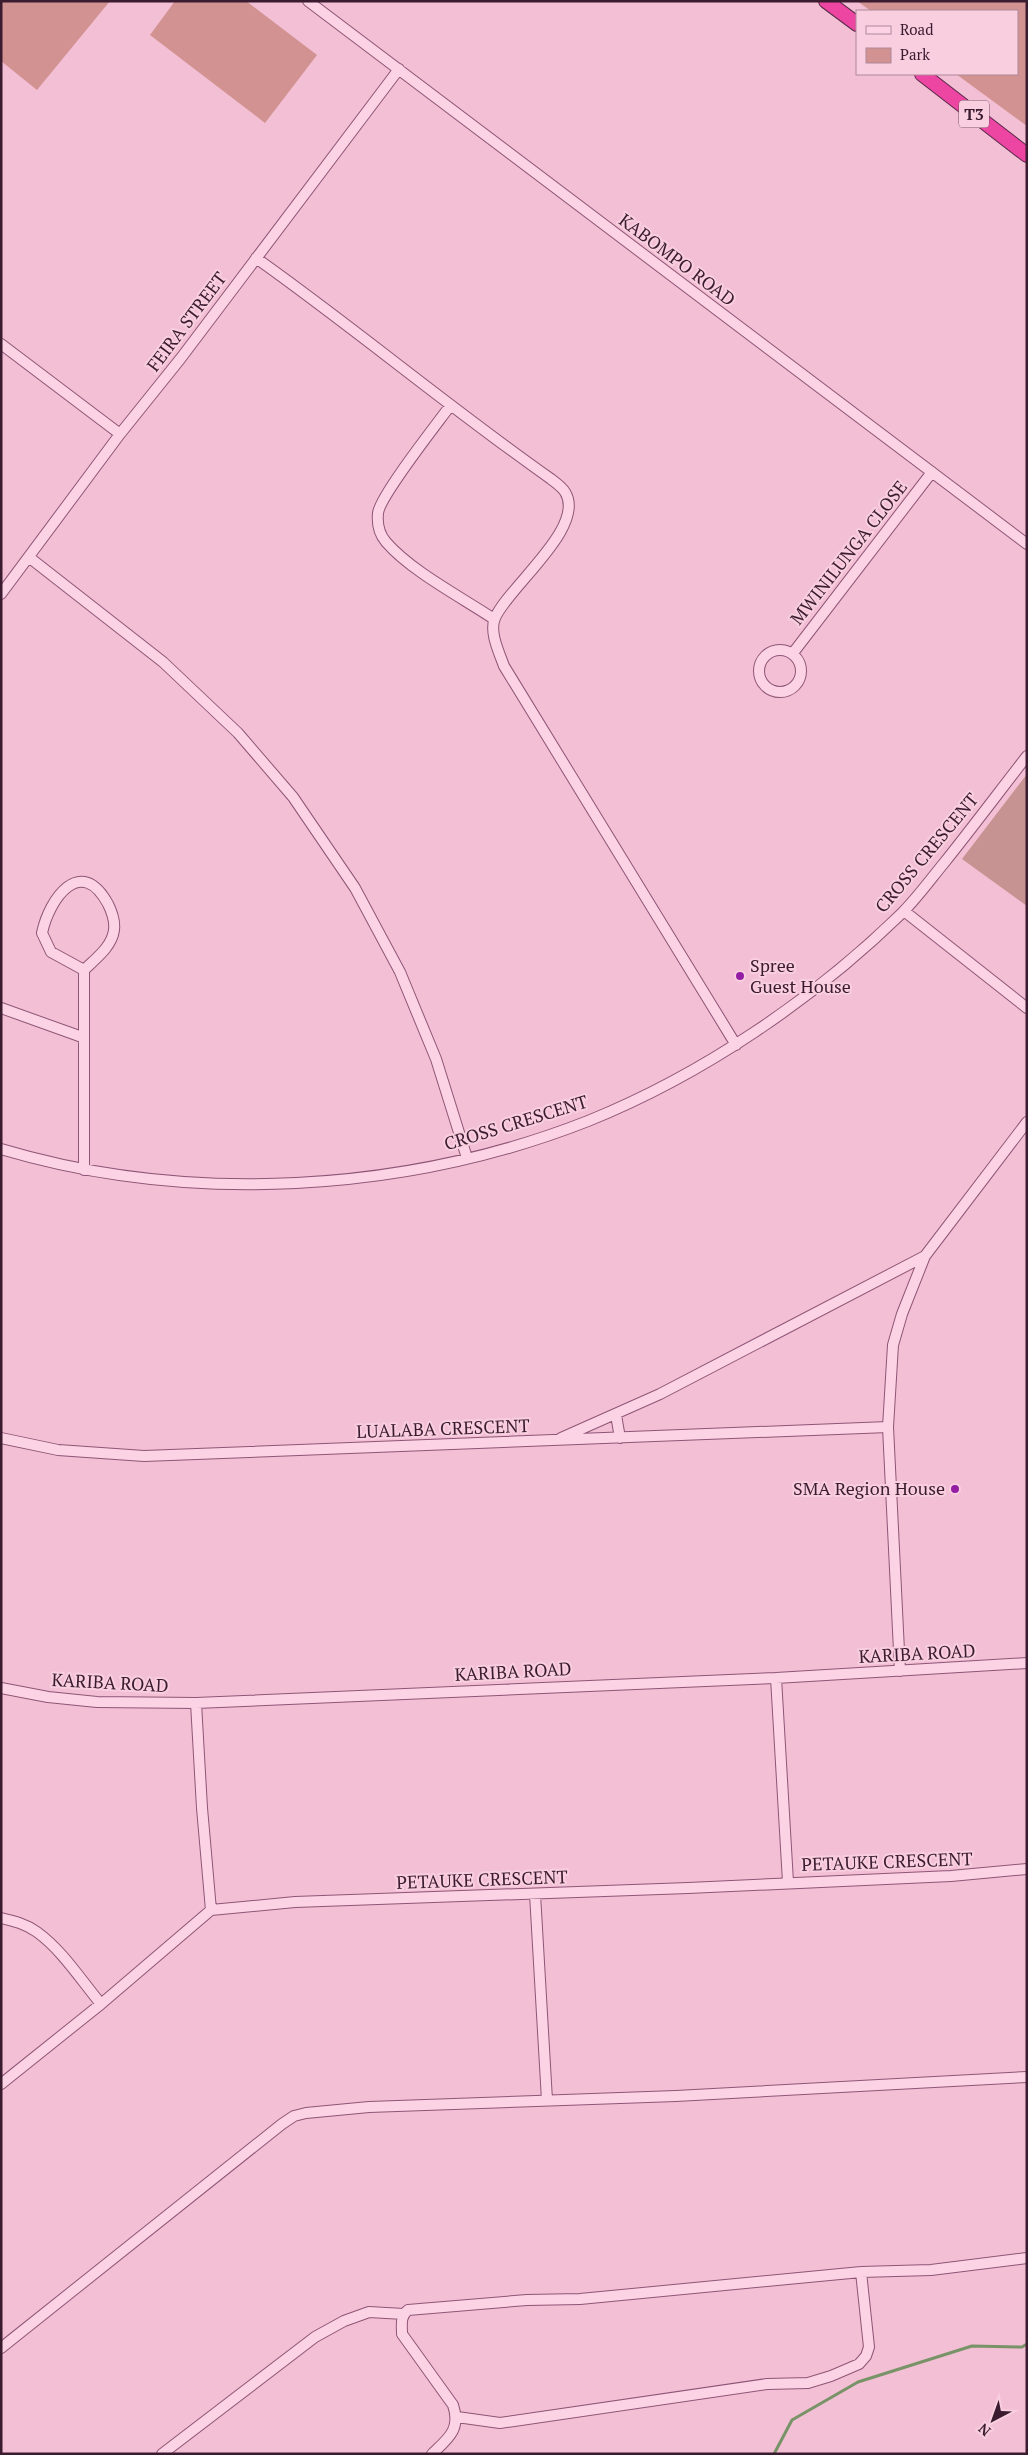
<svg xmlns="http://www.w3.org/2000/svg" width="1028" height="2455" font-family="'PT Serif',serif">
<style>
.green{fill:#d29291}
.cemetery{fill:#c69292}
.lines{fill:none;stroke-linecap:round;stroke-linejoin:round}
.stream{stroke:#789368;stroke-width:3}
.minor-casing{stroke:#8e5576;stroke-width:12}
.highway-casing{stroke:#5b2a49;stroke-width:16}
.minor{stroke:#fcd3e4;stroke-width:10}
.highway{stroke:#ec45a2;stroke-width:14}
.poi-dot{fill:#931ea3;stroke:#f9cfe0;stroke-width:2}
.labels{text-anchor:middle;stroke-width:4;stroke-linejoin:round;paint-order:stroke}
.shield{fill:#f9cfe0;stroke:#745164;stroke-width:1}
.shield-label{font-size:16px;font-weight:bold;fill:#3b1b2f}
.street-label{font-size:18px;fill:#3b1b2f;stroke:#f9cfe0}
.poi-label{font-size:18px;fill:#3b1b2f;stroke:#f9cfe0;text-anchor:start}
</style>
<rect width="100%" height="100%" fill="#f3bfd4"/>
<!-- green -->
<path class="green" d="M1 1H110L37 90 1 61Z
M175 1H246L317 55 265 123 150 35Z
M857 1H1027V126L956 74H1017V11H871Z"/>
<!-- cemetery -->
<path class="cemetery" d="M1027 774V906L962 859Z"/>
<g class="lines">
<!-- stream -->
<path class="stream" d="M774 2454 792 2420 858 2382 972 2346 1022 2347 1027 2344"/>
<defs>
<path id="minor" d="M308 1 1027 544
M256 258C356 329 450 408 551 479 556 483 562 487 565 492 587 527 508 587 495 618 489 632 499 652 504 666L736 1045
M1 344 120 434
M450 406C436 425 380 496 378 513 377 523 379 534 386 542 411 571 461 597 494 619
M30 558 163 662 238 733 293 797 355 888 400 972 436 1059 467 1158
M1 594 120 434 181 358 399 69
M759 671a21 21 0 1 1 42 0a21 21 0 1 1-42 0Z
M793 653 932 472
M904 911 1027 1008
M84 970 51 952 42 933C49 899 81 854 108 904 112 912 115 922 114 930 112 947 95 959 84 970V1170
M1 1008 82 1037
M1 1149C189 1205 405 1193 588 1121 702 1075 814 999 902 913 917 898 930 880 944 863 972 828 999 792 1027 756
M616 1415 620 1438
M1 1438 58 1450 144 1456 888 1427
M561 1438 660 1394 925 1256
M900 1671 888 1427 893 1345 902 1314 925 1256 1027 1122
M776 1678 788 1882
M1 1688 48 1697 97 1702 196 1703 776 1678 1027 1663
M196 1703 202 1808 211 1910
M535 1894 547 2100
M1 1918C14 1921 26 1924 37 1932 62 1950 81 1980 101 2004
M1 2084 101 2004 211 1910 295 1902 688 1888 951 1876 1027 1869
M1 2348 282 2124 294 2116 306 2113 369 2107 676 2096 1027 2077
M457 2417 500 2423 767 2384 808 2383 831 2376 859 2364 866 2356 869 2347 861 2272
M162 2454 315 2337 344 2321 369 2312 404 2314
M432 2454C449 2438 461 2429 453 2405L402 2334C402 2324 400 2317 408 2310L527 2300 580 2299 861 2272 931 2270 1027 2258"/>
<path id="highway" d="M826 1 857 24
M922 74 1027 155"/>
</defs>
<!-- minor casing -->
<use href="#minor" class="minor-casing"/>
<!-- highway casing -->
<use href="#highway" class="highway-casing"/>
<!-- minor -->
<use href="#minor" class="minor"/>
<!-- highway -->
<use href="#highway" class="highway"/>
</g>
<!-- markers -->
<g class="poi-dot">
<circle cx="740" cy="976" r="5"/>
<circle cx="955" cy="1489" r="5"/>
</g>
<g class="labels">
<!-- shield labels -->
<rect class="shield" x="959" y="100.5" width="30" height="27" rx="4"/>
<g class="shield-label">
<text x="974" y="120">T3</text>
</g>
<!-- street labels -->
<g class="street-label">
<text transform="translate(677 260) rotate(37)" y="6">KABOMPO ROAD</text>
<text transform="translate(187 322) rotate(-53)" y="6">FEIRA STREET</text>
<text transform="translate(849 553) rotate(-52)" y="6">MWINILUNGA CLOSE</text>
<text transform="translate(927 853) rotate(-50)" y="6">CROSS CRESCENT</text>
<text transform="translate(516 1123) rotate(-17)" y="6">CROSS CRESCENT</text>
<text transform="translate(443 1429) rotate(-2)" y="6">LUALABA CRESCENT</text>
<text transform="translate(917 1654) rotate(-3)" y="6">KARIBA ROAD</text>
<text transform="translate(513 1672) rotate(-3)" y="6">KARIBA ROAD</text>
<text transform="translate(110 1683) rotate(3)" y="6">KARIBA ROAD</text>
<text transform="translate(887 1862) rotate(-2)" y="6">PETAUKE CRESCENT</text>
<text transform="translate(482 1880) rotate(-2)" y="6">PETAUKE CRESCENT</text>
</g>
<!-- poi labels -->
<g class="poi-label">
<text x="750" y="972">Spree<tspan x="750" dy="21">Guest House</tspan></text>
<text x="945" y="1495" text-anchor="end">SMA Region House</text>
</g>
</g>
<!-- border -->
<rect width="1028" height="2455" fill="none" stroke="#3b1b2f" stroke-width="5"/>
<!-- legend -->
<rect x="856" y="10" width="162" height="65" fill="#f9cfe0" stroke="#ad8799"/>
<rect x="866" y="26" width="25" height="8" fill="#fcd3e4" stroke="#ad8799"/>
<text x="900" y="35" font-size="15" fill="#3b1b2f">Road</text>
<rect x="866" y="48" width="25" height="15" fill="#d29291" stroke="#ad8799"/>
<text x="900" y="60" font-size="15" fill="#3b1b2f">Park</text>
<!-- north arrow -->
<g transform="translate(993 2420) rotate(221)" stroke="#f9cfe0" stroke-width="4" paint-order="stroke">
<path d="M0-4L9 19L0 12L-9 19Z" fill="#3b1b2f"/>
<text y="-8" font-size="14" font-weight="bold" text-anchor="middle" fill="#3b1b2f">N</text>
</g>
</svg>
